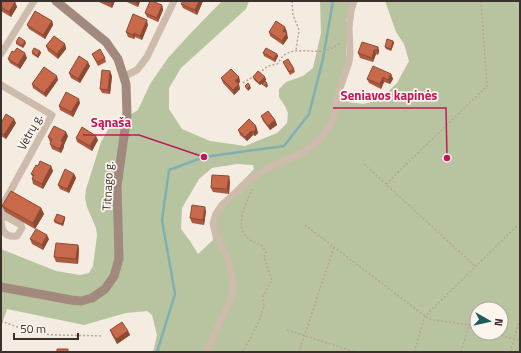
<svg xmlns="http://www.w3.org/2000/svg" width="521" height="353" font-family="'Titillium Web',sans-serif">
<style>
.green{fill:#b8c4a0;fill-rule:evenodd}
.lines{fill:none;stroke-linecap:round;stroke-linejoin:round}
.stream{stroke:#7fb0b2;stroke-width:2.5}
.path{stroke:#b9a596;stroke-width:1.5;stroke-dasharray:2 2;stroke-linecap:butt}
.street{stroke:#cdbbac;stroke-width:7}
.secondary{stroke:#a18a7d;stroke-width:9}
.wall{fill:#ac5a40}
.shaded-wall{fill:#8c4a34}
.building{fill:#c8694b;stroke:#8c4a34}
.labels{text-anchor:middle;stroke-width:3.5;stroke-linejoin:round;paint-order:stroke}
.street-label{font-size:12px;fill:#3b302b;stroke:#fbf5ee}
.leader{fill:none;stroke:#c2185b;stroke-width:1.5}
.callout-dot{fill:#c2185b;stroke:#fbf5ee;stroke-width:1.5}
.callout-label{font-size:13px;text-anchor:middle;font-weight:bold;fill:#c2185b;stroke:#fbf5ee;stroke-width:3.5;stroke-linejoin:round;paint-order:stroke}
</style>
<rect width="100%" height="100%" fill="#f4ebe1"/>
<!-- green -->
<path class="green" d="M222 1H249L246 9 181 68 169 88V109L182 129 210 141 245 146 277 133 287 123 288 113 285 106 279 97V89L286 82 303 76 313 68 321 33 320 1H351L346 21V61L336 90 348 102 363 104 379 100 397 83 409 61 404 44 396 32 385 1H520V352H152L154 349 157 335 152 315 147 311 126 313 84 325 7 309 1 327V249L56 271 80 275 89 273 93 266 97 235 96 228 87 207 85 198 86 189 101 142 109 128 138 110 150 84 168 58 188 36ZM237 164 253 165 254 169C246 179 215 205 212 215 210 223 212 231 213 240L198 254 190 241 181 229 182 208 199 179 212 168ZM477 309H501V333H477Z"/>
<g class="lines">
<!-- stream -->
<path class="stream" d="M157 352 175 294 162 220 169 170 204 157 284 146 309 114 323 59 333 1"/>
<!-- path -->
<path class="path" d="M292 1 293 15 299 30 296 50
M259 73 268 66 277 64C279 62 281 58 283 56 295 46 313 54 327 50 332 49 337 45 341 43
M243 83 256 75
M364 164 476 267
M386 184 487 86 481 1
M305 225 429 319 469 325 477 327
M1 321C15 326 29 332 43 334 63 336 83 335 103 336
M287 330 355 352
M494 333 520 341
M242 352 250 339 259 321 264 306 263 296 272 280 264 257 266 252C265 250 263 246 260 245 257 243 252 242 249 239 233 227 246 204 252 189
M299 352 334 247
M414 352 425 316 520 223
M461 352 469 325
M510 352 520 320"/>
<!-- street -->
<path class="street" d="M1 54 34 1
M123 77 137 70 147 57 174 1
M1 85 52 115 5 201 1 213
M1 214 21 225 22 228 17 236C4 238 1 229 1 218
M206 352 227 308 233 294V281L228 260 215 232 213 223 216 214 222 205 252 178 268 168 304 152 320 139 331 124 337 106V97L349 62 350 54 349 27 351 11 354 1"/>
<!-- secondary -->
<path class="secondary" d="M1 287 71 300 81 301 92 298 105 289 114 276 119 259 117 186 127 115 126 84 118 59 106 42 56 1"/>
</g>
<!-- wall -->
<path class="wall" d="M1 1 15 2 17 7 11 17 1 11Z
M97 1H115L112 8Z
M127 1H140L138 7 127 2Z
M183 1H203L197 15 183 8 181 4Z
M162 5 163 10 158 22 147 17 145 13Z
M52 21 53 25 45 39 29 29 27 25Z
M148 25 142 40 135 37 134 39 128 37 126 32Z
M269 32H287L286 33 288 38 283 45 270 36Z
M393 41 394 43 391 51 386 49 385 47Z
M16 42 26 43 23 48 16 44Z
M65 44 66 49 58 59 48 51 46 46Z
M378 47 379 51 378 55 376 54 373 62 360 58 358 53Z
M40 51 41 53 38 58 32 54V52Z
M263 53 277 54 278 56 275 62 264 56Z
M92 54 105 58 106 62 98 66Z
M27 58 20 69 10 63 8 59Z
M283 62 294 69 295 72 290 75Z
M90 66 80 83 71 78 69 73Z
M391 74 393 79 390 84 384 82 381 89 369 83 367 79Z
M112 76 110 94 102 93 100 89Z
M239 77 240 82 238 84 240 89 234 95 223 83 221 78Z
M253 77H265L266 80 260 85 254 80Z
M58 80 46 97 33 88 32 84Z
M80 103 73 117 60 110 59 106Z
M261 116 275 120 277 125 270 130 263 121Z
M1 123H16L6 139 1 136Z
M256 126 258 133 255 136 253 135 247 141 240 135 238 130Z
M68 136 64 145V147L61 153 52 149 50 144 51 142H50L48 137Z
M76 138 98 140 92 151 77 142Z
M38 166H51L53 171 43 189 33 184 32 179 33 177 31 174Z
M74 174 76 178 69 193 60 189 58 185Z
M230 181 229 194 213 192 211 188Z
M2 206 41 208 44 214 35 229 5 212Z
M206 211 204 225 192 223 190 218Z
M65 217V219L63 226 55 223 54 221Z
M30 239H49L43 250 32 244Z
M78 245 79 249 78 264 56 262 54 257Z
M110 330 128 331 130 335 117 344 112 335Z"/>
<!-- shaded-wall -->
<path class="shaded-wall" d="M112 1H115L112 8 111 3Z
M137 1H140L138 7 136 2Z
M199 1H203L197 15 195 10Z
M15 2 17 7 11 17 9 12Z
M162 5 163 10 158 22 157 18Z
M147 20 148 25 142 40 140 36Z
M52 21 53 25 45 39 43 35Z
M285 27 287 32 285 35 283 31Z
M134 33 135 37 134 39 133 35Z
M287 33 288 38 283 45 282 41Z
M25 41 26 43 23 48 22 46Z
M393 41 394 43 391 51V49Z
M65 44 66 49 58 59 57 54Z
M378 47 379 51 378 55 377 50Z
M374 50 376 54 373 62 372 58Z
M40 51 41 53 38 58 37 56Z
M25 53 27 58 20 69 18 65Z
M277 54 278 56 275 62 274 59Z
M88 62 90 66 80 83 78 79Z
M110 71 112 76 110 94 108 90Z
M391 74 393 79 390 84 388 80Z
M57 76 58 80 46 97 44 93Z
M239 77 240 82 237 85 235 81Z
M265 77 266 80 260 85 259 83Z
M383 77 384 82 381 89 380 84Z
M267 83 268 86 266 88 265 86Z
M239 84 240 89 234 95 233 90Z
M250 86 251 88 248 91 247 89Z
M79 99 80 103 73 117 71 112Z
M14 119 16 123 6 139 4 135Z
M275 120 277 125 270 130 268 126Z
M256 126 258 133 255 136 253 132Z
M251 131 253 135 247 141 245 137Z
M66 132 68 136 64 145V147L61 153 59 149 61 141Z
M96 136 98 140 92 151 90 146Z
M51 166 53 171 43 189 42 184Z
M74 174 76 178 69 193 67 189Z
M229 176 230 181 229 194 227 189Z
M205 207 206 211 204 225 203 220Z
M41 208 44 214 35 229 33 223Z
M65 217V219L63 226 62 224Z
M47 235 49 239 43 250 42 245Z
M78 245 79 249 78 264 76 259Z
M128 331 130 335 117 344 116 339Z"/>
<!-- building -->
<path class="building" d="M1 1H13L15 2 9 12 1 7Z
M105 1H112L111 3Z
M150 1H152L162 5 157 18 145 13Z
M183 1H199L195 10 181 4Z
M35 11 52 21 43 35 27 25Z
M133 14 147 20 140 36 134 33 133 35 126 32Z
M276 21 285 27 283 31 287 33 282 41 269 32Z
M54 36 65 44 57 54 46 46Z
M19 37 25 41 22 46 16 42Z
M387 39 393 41 391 49 385 47Z
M362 42 378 47 377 50H374L372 58 358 53Z
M17 48 25 53 18 65 8 59 12 51 14 52Z
M34 48 40 51 37 56 32 52Z
M266 48 277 54 274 59 263 53Z
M100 49 105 58 97 62 92 54Z
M79 56 88 62 78 79 69 73Z
M288 59 294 69 289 72 283 62Z
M373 66 391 74 388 80 383 77 380 84 367 79Z
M44 67 57 76 44 93 32 84Z
M231 69 239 77 235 81 239 84 233 90 221 78Z
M102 70 110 71 108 90 100 89Z
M258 71 265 77 259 83 253 77Z
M265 81 267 83 265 86 262 84Z
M248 83 250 86 247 89 245 86Z
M66 92 79 99 71 112 59 106Z
M268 111 275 120 268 126 261 116Z
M6 114 14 119 4 135 1 133V123Z
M249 119 256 126 255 127 256 129 253 132 251 131 245 137 238 130Z
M54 126 66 132 61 141 63 142 59 149 50 144 52 139 48 137Z
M82 127 96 136 90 146 76 138Z
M40 161 51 166 42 184 32 179 34 175 31 174 36 165 38 166Z
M65 169 74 174 67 189 58 185Z
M212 175 229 176 227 189 211 188Z
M11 191 41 208 33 223 2 206Z
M192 205 205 207 203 220 190 218Z
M57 214 65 217 62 224 54 221Z
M36 229 47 235 42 245 30 239Z
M56 243 78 245 76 259 54 257Z
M122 322 128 331 116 339 110 330Z
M57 349H68V352H57Z"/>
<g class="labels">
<!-- street labels -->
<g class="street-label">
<text transform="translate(30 132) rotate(-62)" y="4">Vėtrų g.</text>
<text transform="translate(108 186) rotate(-87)" y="4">Titnago g.</text>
</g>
</g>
<!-- callouts -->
<path class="leader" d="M447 158L446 108H333M204 157L139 135H83"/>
<g class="callout-dot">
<circle cx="447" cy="158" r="4"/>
<circle cx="204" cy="157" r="4"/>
</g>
<g class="callout-label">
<text x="389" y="100">Seniavos kapinės</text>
<text x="111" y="127">Sąnaša</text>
</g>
<!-- border -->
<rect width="521" height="353" fill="none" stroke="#3b302b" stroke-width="4"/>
<!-- north arrow -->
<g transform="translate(489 321) rotate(98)"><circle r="19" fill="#fbf5ee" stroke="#aea6a0"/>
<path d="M0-3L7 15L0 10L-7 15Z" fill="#1f5a5e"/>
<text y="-6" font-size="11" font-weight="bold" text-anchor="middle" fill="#3b302b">N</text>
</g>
<!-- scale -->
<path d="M14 333v6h64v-6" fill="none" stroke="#3b302b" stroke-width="2"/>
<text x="20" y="333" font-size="12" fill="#3b302b" stroke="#fbf5ee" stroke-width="3" paint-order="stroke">50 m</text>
</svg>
